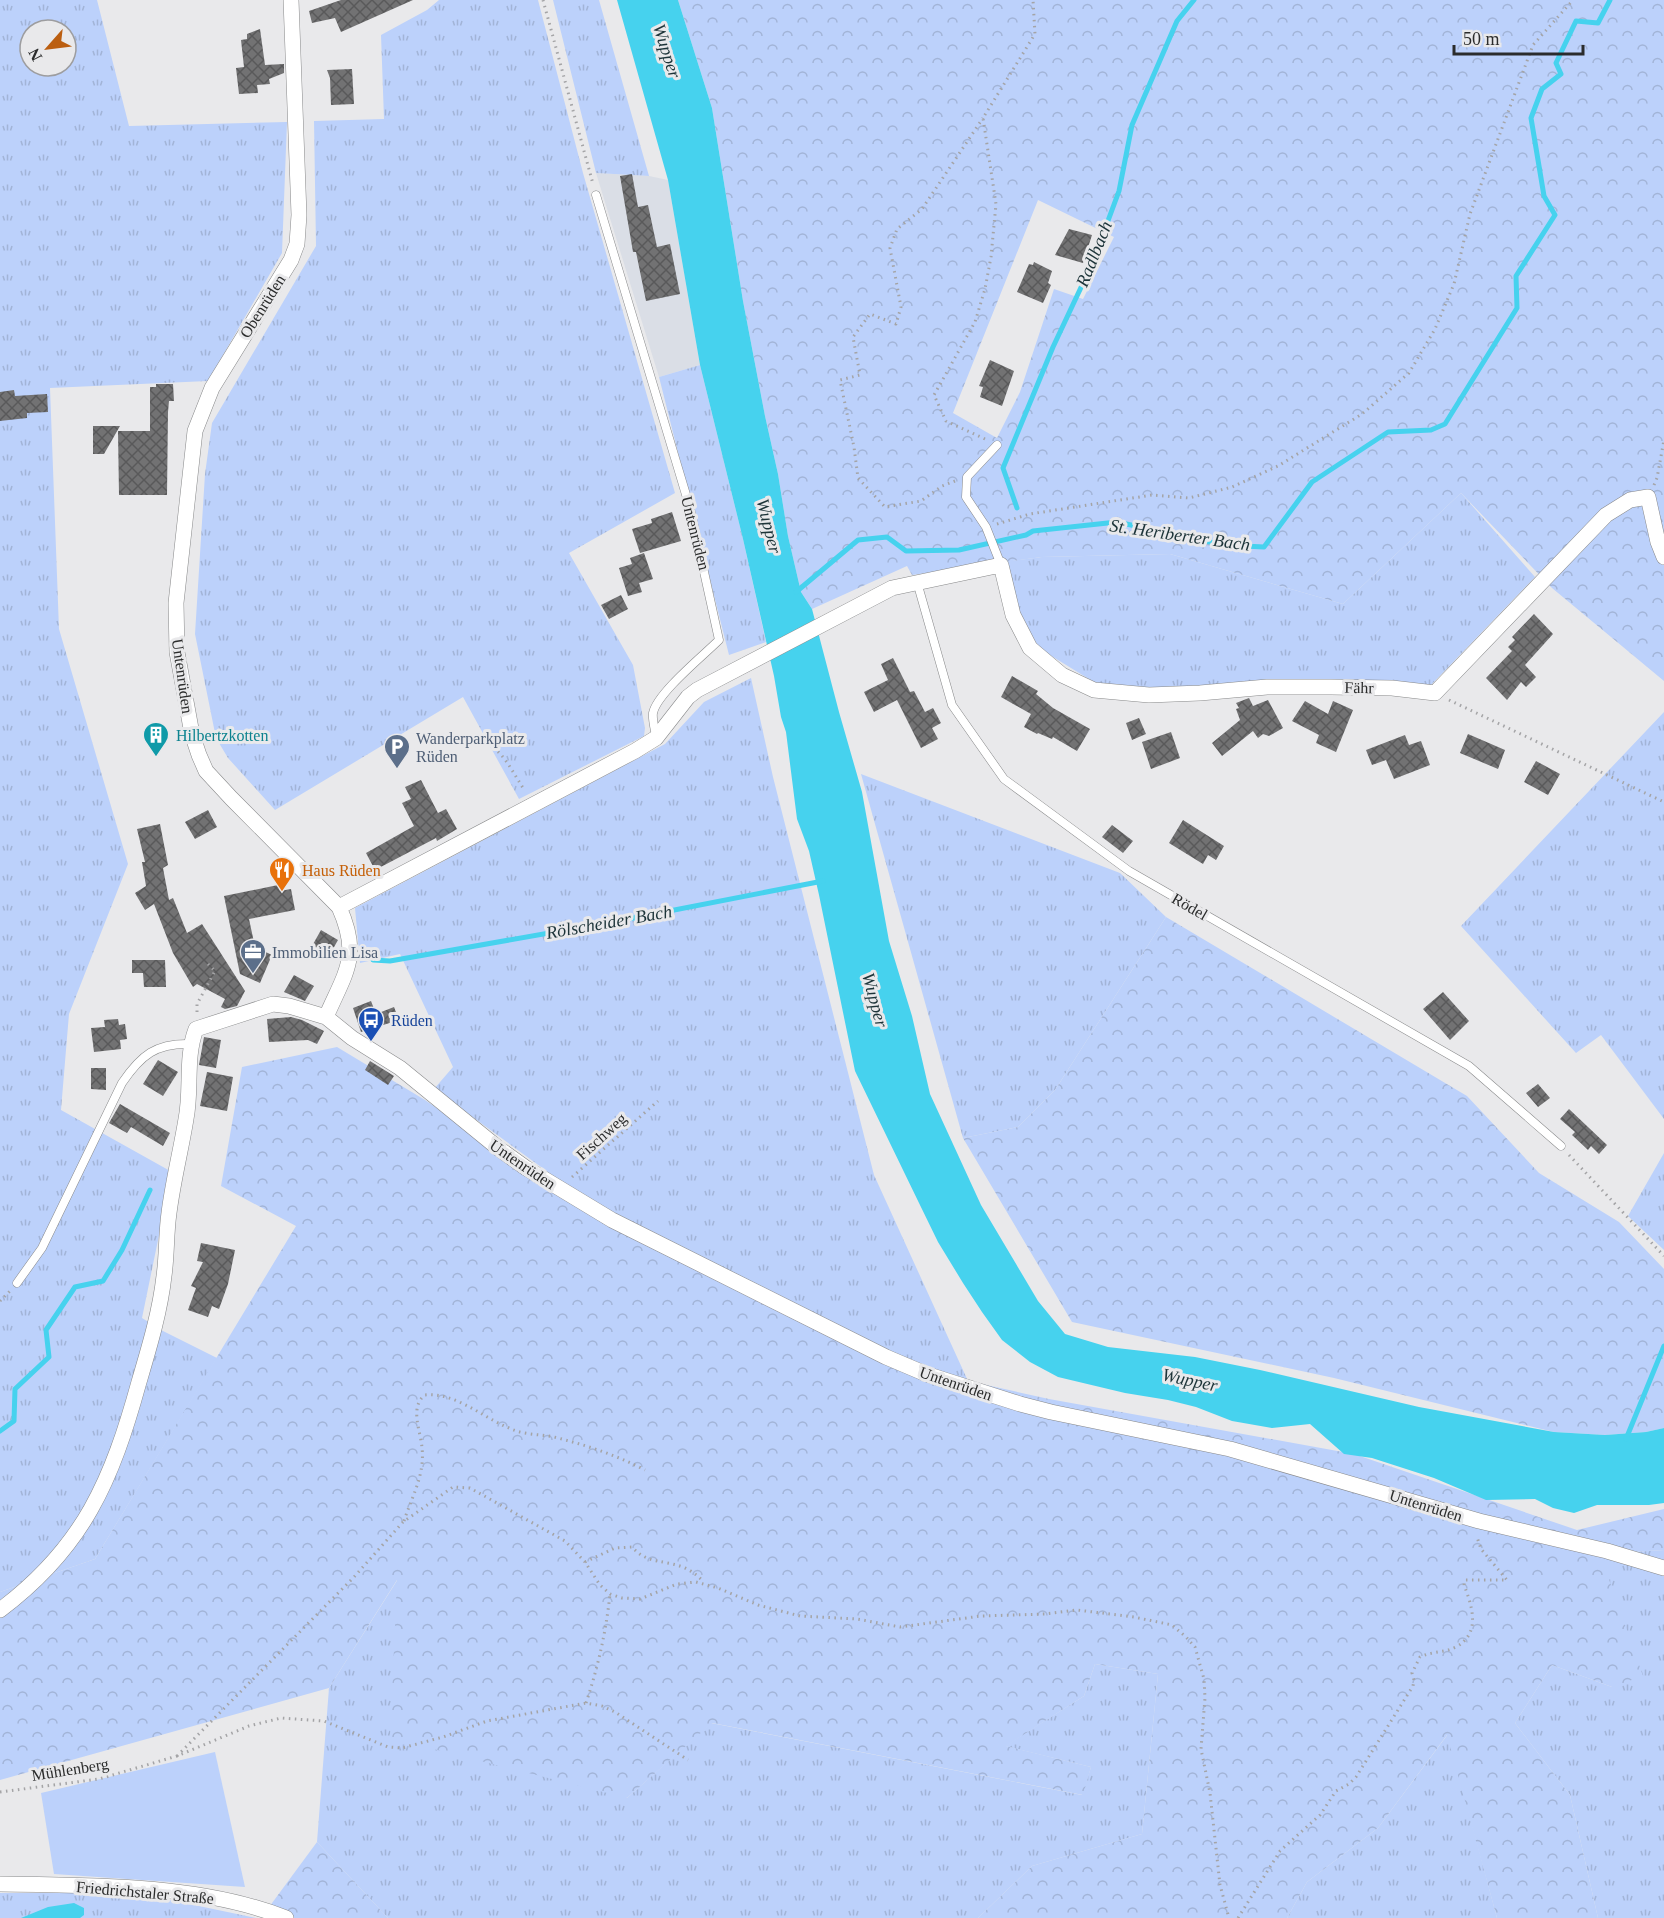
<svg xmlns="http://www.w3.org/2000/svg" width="1664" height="1918" font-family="Georgia,serif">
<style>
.built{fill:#dadee6}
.grass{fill:url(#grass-tufts);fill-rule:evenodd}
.forest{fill:url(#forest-crowns);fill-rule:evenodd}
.garden{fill:#bcd1fb}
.water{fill:#46d2ee}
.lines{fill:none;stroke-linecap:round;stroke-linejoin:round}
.stream{stroke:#46d2ee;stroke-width:5}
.building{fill:url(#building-cross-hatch)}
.lane-casing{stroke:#88898a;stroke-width:9}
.street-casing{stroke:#88898a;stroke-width:16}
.path{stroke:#a4a4a6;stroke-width:3;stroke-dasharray:1.5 4.5;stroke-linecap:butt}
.lane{stroke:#fff;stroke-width:8}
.street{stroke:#fff;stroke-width:15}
.labels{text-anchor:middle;stroke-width:6;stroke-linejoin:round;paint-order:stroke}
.street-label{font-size:16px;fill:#2b2c2c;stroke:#e9e9eb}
.culture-label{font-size:16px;fill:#0d838f;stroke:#e9e9eb;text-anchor:start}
.service-label{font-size:16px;fill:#4e5e75;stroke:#e9e9eb;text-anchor:start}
.food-label{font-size:16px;fill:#c56008;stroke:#e9e9eb;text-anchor:start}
.transit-label{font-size:16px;fill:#164399;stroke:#e9e9eb;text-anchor:start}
.water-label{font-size:18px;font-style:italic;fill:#1d3439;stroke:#e9e9eb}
</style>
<defs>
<pattern id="grass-tufts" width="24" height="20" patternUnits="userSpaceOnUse" patternTransform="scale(1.5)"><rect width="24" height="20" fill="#bcd1fb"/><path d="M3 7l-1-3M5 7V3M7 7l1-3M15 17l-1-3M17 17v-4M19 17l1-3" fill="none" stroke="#a2b4d7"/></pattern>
<pattern id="forest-crowns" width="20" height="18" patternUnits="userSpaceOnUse" patternTransform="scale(1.5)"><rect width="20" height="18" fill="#bcd1fb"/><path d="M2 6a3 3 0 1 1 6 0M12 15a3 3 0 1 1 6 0" fill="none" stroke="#a2b4d7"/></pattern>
<pattern id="building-cross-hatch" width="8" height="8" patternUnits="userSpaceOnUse" patternTransform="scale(1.5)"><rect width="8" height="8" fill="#727273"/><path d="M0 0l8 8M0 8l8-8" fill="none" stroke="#59595a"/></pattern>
</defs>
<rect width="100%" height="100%" fill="#e9e9eb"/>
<!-- built -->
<path class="built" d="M596 173 649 176 668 180 700 365 659 377Z"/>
<!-- grass -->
<path class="grass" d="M0 0H97L129 126 287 122 282 253 208 381 50 388 59 629 128 864 69 1014 61 1110 172 1172 142 1318 163 1331 217 1358 95 1559 0 1592ZM30 30H66V66H30Z
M439 0H538L583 173 675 493 569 553 633 665 645 728 644 736 519 799 463 697 275 810 228 758 216 738 195 634 205 474 212 423 316 246 314 121 384 119 381 35 427 10Z
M553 0H599L649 176 596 173Z
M700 365 743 539 766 642 729 655 659 377Z
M1461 493 1535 577 1431 685 1155 689 1102 687 1040 649 1022 620 1003 562 1042 557 1170 554 1343 604Z
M751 678 773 777 874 1175 968 1381 927 1369 890 1351 613 1215 574 1191 434 1089 453 1067 400 954 360 963 355 908 665 744 704 702Z
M1664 712V1119L1601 1035 1576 1053 1461 926Z
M861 774 1120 873 1166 917 1055 1090 1018 1127 963 1138Z
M1664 1153V1250L1628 1216Z
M1664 1550V1918H1598L1570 1795 1515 1723 1552 1665 1612 1687 1599 1554Z
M398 1579 627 1798 711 1723 1082 1795 1091 1767 1005 1746 1084 1696 1095 1664 1158 1674 1142 1834 1032 1866 978 1918H388L317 1842 329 1688Z
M1448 1734 1497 1918H1287L1307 1882 1378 1828Z
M0 1893H137L256 1918H0Z"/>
<!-- forest -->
<path class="forest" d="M678 0H1664V681L1552 588 1461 493 1343 604 1170 554 1042 557 912 575 907 566 812 609 801 592 788 536 778 474 765 416 743 301 712 108ZM1038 200 1114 237 1083 299 1054 289 1020 392 997 438 953 413Z
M1166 917 1467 1096 1539 1173 1619 1222 1664 1269V1428L1646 1432 1605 1435 1554 1432 1334 1378 1072 1322 963 1138 1018 1127 1055 1090Z
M337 1047 425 1100 572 1201 883 1362 1049 1399 1354 1454 1577 1530 1664 1509V1550L1600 1554 1643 1676 1612 1687 1552 1665 1515 1723 1570 1795 1598 1918H1497L1447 1735 1378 1828 1307 1882 1287 1918H978L1032 1866 1142 1834 1158 1674 1095 1664 1084 1696 1006 1746 1091 1767 1083 1795 712 1723 627 1798 390 1738 397 1580 329 1688 0 1780V1592L95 1559 296 1226 221 1186 242 1067Z
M317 1842 388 1918H261Z"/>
<!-- garden -->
<path class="garden" d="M215 1752 245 1887 54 1874 41 1793Z"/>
<!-- water -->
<path class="water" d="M617 0H678L712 108 743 301 765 416 778 474 788 536 801 592 812 609 839 712 862 792 889 941 912 1016 930 1094 981 1205 1038 1301 1065 1334 1108 1347 1195 1357 1260 1370 1419 1407 1554 1432 1605 1435 1646 1432 1664 1428V1503L1649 1505H1597L1574 1513 1553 1508 1535 1499 1486 1500 1434 1478 1372 1458 1344 1454 1310 1424 1272 1428 1232 1421 1196 1407 1168 1400 1125 1393 1058 1377 1030 1362 1002 1340 982 1312 963 1283 938 1242 919 1203 855 1071 819 895 809 851 797 819 786 732 781 717 774 676 743 539 700 365 668 180Z
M74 1903 84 1908V1915L80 1918H21L48 1907Z"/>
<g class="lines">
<!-- stream -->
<path class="stream" d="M1017 508 1003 468 1053 347 1092 264 1119 191 1132 125 1177 21 1194 0
M796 592 858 540 887 537 906 551 959 550 1026 535 1033 531 1117 522 1224 545 1264 547 1312 482 1388 432 1431 430 1445 424 1517 308 1516 276 1555 215 1544 196 1531 118 1542 89 1561 74 1556 63 1576 21 1598 23 1610 0
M373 960 390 961 623 920 823 881
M0 1431 14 1421 15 1389 49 1357 46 1330 75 1287 103 1281 122 1250 150 1190
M1626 1439 1664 1346"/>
</g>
<!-- building -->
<path class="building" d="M341 0H413L341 32 335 18 312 23 309 11Z
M260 29 265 65 284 64V73L269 79 270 84 257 85 258 93 239 94 236 68 244 67 241 40 247 39V34Z
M352 69 354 104 331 105 330 78 327 70Z
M632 174 638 207 648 205 657 247 670 244 680 294 646 301 636 252H633L620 176Z
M1069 229 1092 235 1083 263 1055 255Z
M1034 262 1052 271 1048 283 1051 285 1043 303 1017 292 1029 264 1033 265Z
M990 360 1014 371 1002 406 980 397 983 387 979 386Z
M156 384H173L174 401H169L168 412 167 495H119L118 431H150V387H156Z
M14 390 15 396 47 394 48 412 27 413V418L0 421V392Z
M93 426H120L104 454H93Z
M672 512 681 541 640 553 632 529 652 523 651 519Z
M644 553 653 579 639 583 642 592 628 596 619 568 632 564 630 558Z
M621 595 628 609 609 619 601 605Z
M1534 614 1553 634 1525 665 1536 677 1526 687 1521 682 1507 700 1486 678 1512 651 1508 647 1515 640 1512 637Z
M893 658 910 692 914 691 925 712 933 708 941 723 932 728 938 739 921 748 897 700 874 712 864 692 888 680 881 664Z
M1012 676 1038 691 1036 694 1053 708 1090 729 1077 751 1053 737 1052 739 1038 733 1037 734 1024 727 1031 714 1001 697Z
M1249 698 1253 706 1268 700 1283 728 1269 736 1263 734 1258 738 1253 731 1222 756 1212 743 1240 720 1236 709 1239 708 1236 703Z
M1305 701 1328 714 1333 701 1353 710 1336 752 1316 743 1319 735 1292 721Z
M1139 718 1146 734 1132 740 1126 723Z
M1171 732 1180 758 1151 769 1142 742Z
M1468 734 1505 750 1498 769 1460 753Z
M1405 735 1409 745 1421 741 1430 765 1394 779 1386 760 1372 765 1366 750Z
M1536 761 1560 774 1548 795 1524 782Z
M421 780 438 813 446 809 457 829 437 841 436 838 375 870 366 853 414 826 402 803 411 799 405 787Z
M208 810 217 827 195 839 185 822Z
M1183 820 1224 846 1216 860 1208 855 1203 864 1169 843Z
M160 824 168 865 163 868 169 900 173 898 187 933 202 924 245 991 237 1006 225 1009 221 1007 225 999 197 984 193 987 173 953 154 904 145 910 135 893 146 886 142 862H145L137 829Z
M1112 825 1133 841 1123 853 1102 837Z
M278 885 280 891 291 889 295 910 249 919 255 947 272 955 260 983 240 974 224 896Z
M321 930 338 940 329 956 312 946Z
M132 960H165L166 987H144L143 973H132Z
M294 975 314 986 305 1001 284 992Z
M1443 992 1469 1021 1450 1040 1423 1009Z
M371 1001 376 1014 394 1007 399 1020 361 1032 353 1008Z
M291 1017 302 1020 324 1031 317 1044 308 1040 269 1042 267 1019Z
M118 1019 119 1025 125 1024 127 1039 120 1040 121 1049 94 1052 91 1028 105 1027 104 1020Z
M204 1037 221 1040 216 1068 199 1065Z
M158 1060 178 1072 163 1096 143 1084Z
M370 1061 394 1076 388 1085 365 1070Z
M91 1068H106V1090L91 1089Z
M207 1072 233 1077 227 1111 200 1106Z
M1538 1084 1550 1098 1538 1107 1526 1093Z
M120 1104 170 1133 163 1146 131 1127 127 1133 109 1123Z
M1569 1109 1607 1145 1599 1154 1591 1146 1588 1150 1572 1135 1575 1132 1560 1119Z
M201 1243 235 1250 228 1284 219 1309 212 1306 208 1317 188 1310 196 1288 191 1286 203 1262 197 1261Z"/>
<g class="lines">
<defs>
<path id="lane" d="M596 195 690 508 719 640C704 655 657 693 653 713 652 719 655 730 656 736
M997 445 967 477 966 497 986 527 1001 565
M917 582 952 705 1004 779 1129 871 1469 1066 1561 1146
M17 1283 42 1248 122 1083C141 1055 156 1043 190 1044"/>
<path id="street" d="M291 0 299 215 297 244 291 260 212 388 195 431 176 603 177 652 192 734 199 755 206 771 231 798 339 907C361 956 346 971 326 1017
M339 907 635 751 656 738 688 697 697 690 892 588 1001 565 1013 615 1030 648 1062 675 1094 690 1149 695 1200 693 1267 687H1331L1392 688 1435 693 1606 515 1630 500 1648 497 1658 542 1664 557
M0 1610C84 1547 112 1480 139 1382 149 1348 160 1312 164 1276 167 1255 166 1234 169 1213 173 1181 181 1150 186 1119 192 1089 185 1058 196 1029L273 1004 289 1006 326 1017 352 1038 400 1068 498 1148 526 1168 612 1220 886 1357 926 1374 1020 1404 1051 1412 1230 1449 1479 1521 1607 1551 1664 1568
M0 1884C91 1885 201 1884 286 1918"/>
</defs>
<!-- lane casing -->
<use href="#lane" class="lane-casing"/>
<!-- street casing -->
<use href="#street" class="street-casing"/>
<!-- path -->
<path class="path" d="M543 0 593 184
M985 439 946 421 934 395 975 322 985 289 991 257 996 204 983 118 1035 34 1033 0
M955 481 942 486 921 501 885 507 858 478 854 447 840 380 860 375 853 337 870 314 896 324 901 307 890 248 897 229 922 209 983 118
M1654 485 1657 478 1664 440
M997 524 1030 514 1152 495 1189 498 1232 487 1278 466 1362 414 1409 373 1435 329 1454 284 1470 214 1533 45 1573 0
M1449 700 1664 802
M453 740C498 735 504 759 525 791
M197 1012V1004L215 971 207 963
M1569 1155 1664 1256
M572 1177 658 1101
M0 1301 10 1291
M404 1521C412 1496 425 1475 422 1448 421 1432 409 1407 425 1395 455 1392 482 1417 509 1428 523 1435 539 1434 554 1437 586 1445 616 1455 645 1470
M585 1562 615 1548 632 1547C648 1565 664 1559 685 1568 692 1571 698 1576 704 1582
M586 1703C598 1667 606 1632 610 1594
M177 1756 354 1577 403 1522 453 1487 470 1488 565 1541 585 1562 600 1585 610 1594 622 1598 640 1599 677 1584 696 1582 718 1588 758 1605 800 1616 857 1619 900 1627 981 1616 1045 1614 1077 1610 1134 1617 1172 1625 1186 1637 1195 1647 1204 1679 1205 1698 1201 1749 1210 1793 1220 1885 1229 1918
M0 1792 99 1779 177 1756 249 1726 281 1718 324 1721 388 1747 402 1748 443 1737 487 1721 586 1703 602 1706 615 1712 688 1760
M1238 1918 1280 1851 1320 1815 1336 1791 1349 1784 1356 1777 1413 1686 1414 1680 1412 1673 1420 1657C1432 1651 1444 1653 1456 1647 1478 1635 1474 1613 1467 1593 1465 1587 1463 1585 1465 1580H1507L1481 1549 1477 1537"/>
<!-- lane -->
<use href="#lane" class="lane"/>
<!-- street -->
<use href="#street" class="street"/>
</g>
<!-- icons -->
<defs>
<symbol id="building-pin" viewBox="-11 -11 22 30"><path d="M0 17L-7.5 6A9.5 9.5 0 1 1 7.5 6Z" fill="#0f9aa8" stroke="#e9e9eb"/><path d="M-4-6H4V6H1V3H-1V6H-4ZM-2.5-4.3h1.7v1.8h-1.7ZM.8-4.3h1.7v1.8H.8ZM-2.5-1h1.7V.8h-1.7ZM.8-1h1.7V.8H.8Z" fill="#fff"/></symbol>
<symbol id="parking-pin" viewBox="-11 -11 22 30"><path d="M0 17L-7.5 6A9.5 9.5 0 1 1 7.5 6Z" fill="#5c6f8a" stroke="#e9e9eb"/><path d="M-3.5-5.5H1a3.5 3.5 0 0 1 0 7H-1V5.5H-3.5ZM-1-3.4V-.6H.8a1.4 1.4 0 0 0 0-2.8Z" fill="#fff"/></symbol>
<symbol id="restaurant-pin" viewBox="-11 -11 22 30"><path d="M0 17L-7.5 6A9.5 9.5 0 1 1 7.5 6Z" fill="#e8710a" stroke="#e9e9eb"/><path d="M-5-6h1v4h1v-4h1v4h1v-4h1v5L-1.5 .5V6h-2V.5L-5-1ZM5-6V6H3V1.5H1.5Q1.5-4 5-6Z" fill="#fff"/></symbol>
<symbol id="office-pin" viewBox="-11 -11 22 30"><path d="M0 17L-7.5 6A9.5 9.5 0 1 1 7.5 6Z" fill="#5c6f8a" stroke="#e9e9eb"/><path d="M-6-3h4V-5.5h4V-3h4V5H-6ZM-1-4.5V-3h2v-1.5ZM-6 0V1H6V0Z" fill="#fff"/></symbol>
<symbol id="bus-pin" viewBox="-11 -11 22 30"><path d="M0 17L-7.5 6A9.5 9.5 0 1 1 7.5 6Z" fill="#1a4fb4" stroke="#e9e9eb"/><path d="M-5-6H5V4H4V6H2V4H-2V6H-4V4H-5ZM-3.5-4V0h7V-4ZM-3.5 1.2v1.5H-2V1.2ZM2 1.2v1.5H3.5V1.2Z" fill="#fff"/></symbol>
</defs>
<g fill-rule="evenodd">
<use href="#building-pin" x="141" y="720" width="30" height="40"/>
<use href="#parking-pin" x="382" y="732" width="30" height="40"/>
<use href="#restaurant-pin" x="267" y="855" width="30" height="40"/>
<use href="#office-pin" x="238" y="937" width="30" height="40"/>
<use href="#bus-pin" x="356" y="1005" width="30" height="40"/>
</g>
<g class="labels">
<!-- street labels -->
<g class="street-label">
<text transform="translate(262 306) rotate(-58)" y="6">Obenrüden</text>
<text transform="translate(696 533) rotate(76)" y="6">Untenrüden</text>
<text transform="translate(183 676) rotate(82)" y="6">Untenrüden</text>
<text transform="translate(1359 687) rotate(1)" y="6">Fähr</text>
<text transform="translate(1190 906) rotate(30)" y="6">Rödel</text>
<text transform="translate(601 1136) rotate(-42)" y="6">Fischweg</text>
<text transform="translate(523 1164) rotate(34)" y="6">Untenrüden</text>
<text transform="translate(956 1383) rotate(19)" y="6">Untenrüden</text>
<text transform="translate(1426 1505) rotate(17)" y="6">Untenrüden</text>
<text transform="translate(70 1769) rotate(-9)" y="6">Mühlenberg</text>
<text transform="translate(145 1892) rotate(5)" y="6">Friedrichstaler Straße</text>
</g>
<!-- culture labels -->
<g class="culture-label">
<text x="176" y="741">Hilbertzkotten</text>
</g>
<!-- service labels -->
<g class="service-label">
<text x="416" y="744">Wanderparkplatz<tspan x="416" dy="18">Rüden</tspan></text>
<text x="272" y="958">Immobilien Lisa</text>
</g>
<!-- food labels -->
<g class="food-label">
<text x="302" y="876">Haus Rüden</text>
</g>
<!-- transit labels -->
<g class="transit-label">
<text x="391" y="1026">Rüden</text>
</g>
<!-- water labels -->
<g class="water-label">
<text transform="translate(667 51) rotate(72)" y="6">Wupper</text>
<text transform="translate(1094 254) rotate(-68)" y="6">Radlbach</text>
<text transform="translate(769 526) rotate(76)" y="6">Wupper</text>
<text transform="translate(1180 535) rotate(8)" y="6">St. Heriberter Bach</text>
<text transform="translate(609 922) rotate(-10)" y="6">Rölscheider Bach</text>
<text transform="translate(875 1000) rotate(75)" y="6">Wupper</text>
<text transform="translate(1190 1380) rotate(12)" y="6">Wupper</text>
</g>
</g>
<!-- north arrow -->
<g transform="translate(48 48) rotate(242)"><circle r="28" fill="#e9e9eb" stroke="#9d9d9f" stroke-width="1.5"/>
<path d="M0-4.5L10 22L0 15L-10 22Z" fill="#bb5e10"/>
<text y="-9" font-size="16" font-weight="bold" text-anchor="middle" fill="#2b2c2c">N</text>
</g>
<!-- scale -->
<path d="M1454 45v9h129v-9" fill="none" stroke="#2b2c2c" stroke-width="3"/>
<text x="1463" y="45" font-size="18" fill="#2b2c2c" stroke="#e9e9eb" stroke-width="4.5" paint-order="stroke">50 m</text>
</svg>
